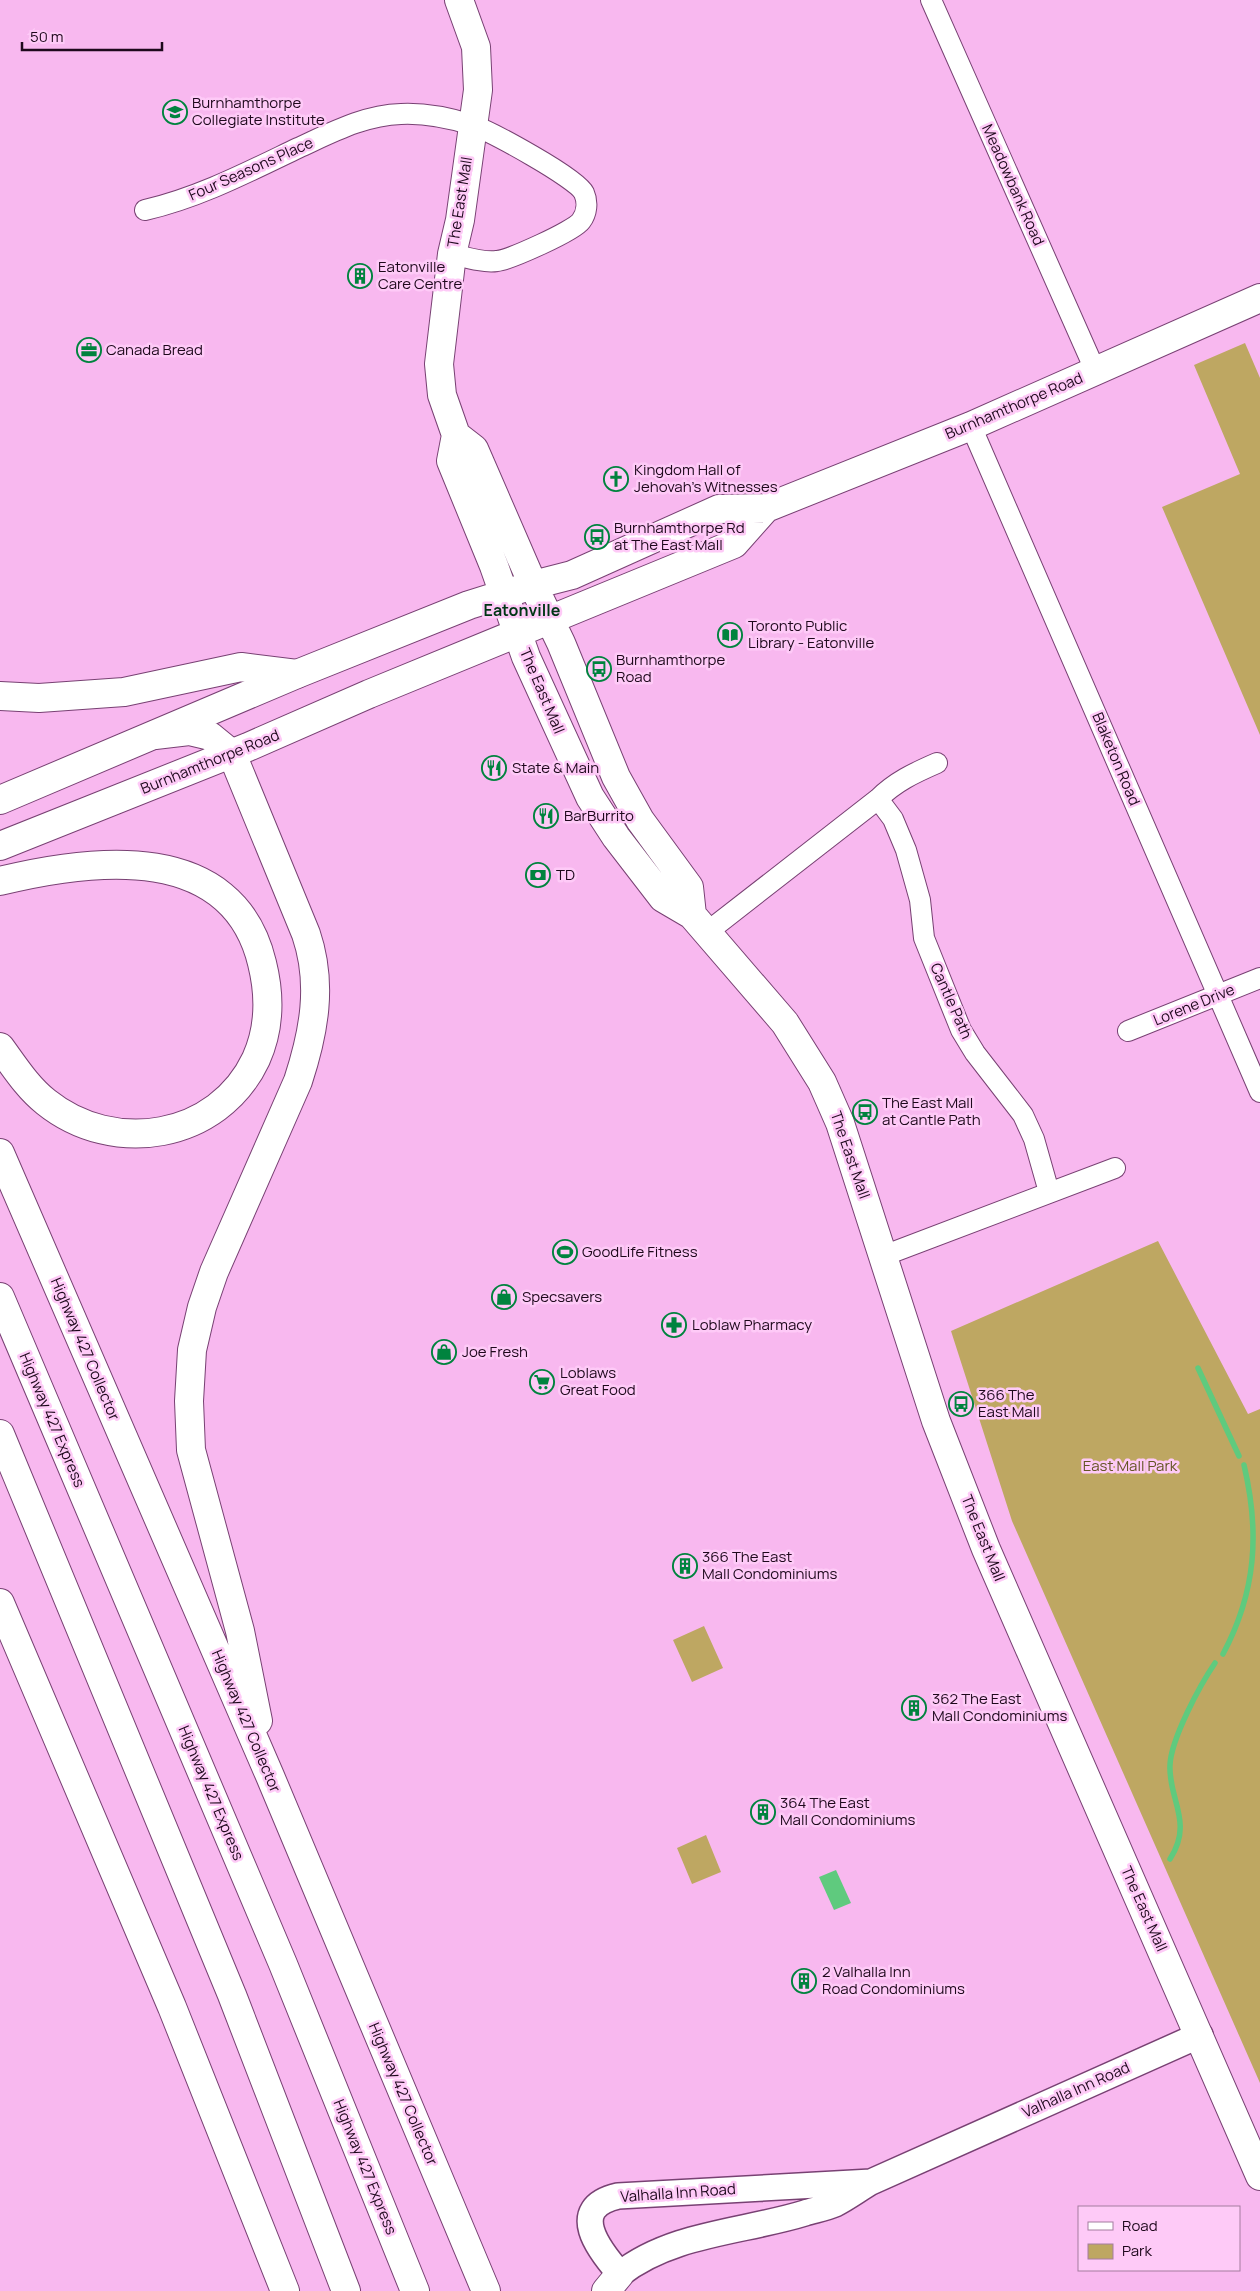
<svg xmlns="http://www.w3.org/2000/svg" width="1260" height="2291" font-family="Manrope,sans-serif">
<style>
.green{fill:#bea762}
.water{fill:#5fca7e}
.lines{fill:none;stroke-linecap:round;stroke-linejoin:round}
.stream{stroke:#5fca7e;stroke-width:5.5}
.minor-casing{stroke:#784173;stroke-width:22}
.tertiary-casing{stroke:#784173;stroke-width:28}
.secondary-casing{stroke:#784173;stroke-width:30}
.motorway-casing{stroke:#784173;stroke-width:30}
.minor{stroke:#fff;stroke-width:20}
.tertiary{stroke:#fff;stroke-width:25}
.secondary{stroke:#fff;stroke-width:28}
.motorway{stroke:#fff;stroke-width:28}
.labels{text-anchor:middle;stroke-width:5;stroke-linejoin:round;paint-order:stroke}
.poi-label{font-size:15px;fill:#1e081c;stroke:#fecaf7;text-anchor:start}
.street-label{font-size:15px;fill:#1e081c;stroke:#fecaf7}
.park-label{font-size:15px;fill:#655524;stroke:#fecaf7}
.neighbourhood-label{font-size:16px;font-weight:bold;fill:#003615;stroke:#fecaf7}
</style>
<rect width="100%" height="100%" fill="#f8b8ef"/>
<!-- green -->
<path class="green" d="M1245 343 1260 378V735L1162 507 1240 474 1194 365Z
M1158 1241 1248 1414 1260 1409V2083L1012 1521 951 1331Z
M704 1626 723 1668 692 1682 673 1640Z
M706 1835 721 1872 692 1884 677 1848Z"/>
<!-- water -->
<path class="water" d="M836 1870 851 1903 834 1910 819 1877Z"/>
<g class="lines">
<!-- stream -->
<path class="stream" d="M1198 1368 1239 1456
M1223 1654C1256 1592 1260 1533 1244 1465
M1170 1859C1194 1822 1168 1799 1170 1765 1171 1739 1200 1685 1215 1663"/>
<defs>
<path id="minor" d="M931 0 1095 370
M145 210C198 198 248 172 298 148 331 133 364 115 401 114 423 113 450 118 472 125 490 131 577 178 584 193 588 202 587 213 581 221 574 231 509 260 497 261 483 263 465 257 452 254
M971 426 1260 1092
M878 799 893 819 906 850 920 900 924 938 961 1030 975 1053 1023 1115 1034 1139 1049 1192
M706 933 878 799C895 782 914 773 937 763
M1128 1031 1260 978
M883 1256 1115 1168"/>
<path id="tertiary" d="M871 2182 618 2196C566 2208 599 2250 620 2274 672 2233 744 2232 805 2213 815 2210 826 2208 835 2204 847 2198 859 2189 871 2182L1200 2035"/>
<path id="secondary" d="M459 0 476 47 478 90 460 220 452 254 439 364 442 395 456 435 451 461 494 566 526 657 590 797 616 837 663 898 692 915 785 1023 822 1082 840 1123 936 1421 986 1549 1260 2176
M456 435 474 449 533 585 561 643 616 777 640 820 689 887 692 915
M0 800 297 674 469 605 533 585 572 575 719 509 766 508 971 426 1260 298
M0 846 248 747 369 694 734 544 766 508"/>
<path id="motorway" d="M0 696 39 698 124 692 241 667 297 674
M155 735 189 731 210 736 232 754 306 934C323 984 314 1032 298 1081L214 1272 202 1307 192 1350 189 1401 191 1450 240 1631 258 1721
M0 881C94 858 233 841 262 963 270 995 270 1028 256 1059 218 1140 113 1156 46 1102 27 1087 14 1066 0 1047
M0 1153 270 1776 486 2291
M0 1297 283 1964 415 2291
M0 1434 232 1995 346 2291
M0 1603 172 2007 285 2291
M606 2291 620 2274"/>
</defs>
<!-- minor casing -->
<use href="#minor" class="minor-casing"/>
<!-- tertiary casing -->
<use href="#tertiary" class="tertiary-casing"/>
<!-- secondary casing -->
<use href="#secondary" class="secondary-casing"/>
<!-- motorway casing -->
<use href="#motorway" class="motorway-casing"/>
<!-- minor -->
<use href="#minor" class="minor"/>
<!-- tertiary -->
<use href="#tertiary" class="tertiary"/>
<!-- secondary -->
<use href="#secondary" class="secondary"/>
<!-- motorway -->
<use href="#motorway" class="motorway"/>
</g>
<!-- icons -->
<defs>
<symbol id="school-ring" viewBox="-11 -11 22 22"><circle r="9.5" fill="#fecaf7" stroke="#00833e" stroke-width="1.5"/><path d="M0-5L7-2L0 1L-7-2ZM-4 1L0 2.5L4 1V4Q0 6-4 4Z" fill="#00833e"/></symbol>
<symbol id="building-ring" viewBox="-11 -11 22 22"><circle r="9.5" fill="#fecaf7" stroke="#00833e" stroke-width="1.5"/><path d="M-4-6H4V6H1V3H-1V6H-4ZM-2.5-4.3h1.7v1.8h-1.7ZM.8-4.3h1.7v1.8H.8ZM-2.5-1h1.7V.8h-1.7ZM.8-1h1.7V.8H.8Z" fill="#00833e"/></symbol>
<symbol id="office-ring" viewBox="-11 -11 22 22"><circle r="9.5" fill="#fecaf7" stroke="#00833e" stroke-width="1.5"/><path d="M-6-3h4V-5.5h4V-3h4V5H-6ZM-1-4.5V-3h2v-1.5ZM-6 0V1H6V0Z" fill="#00833e"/></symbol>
<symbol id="church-ring" viewBox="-11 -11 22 22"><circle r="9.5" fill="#fecaf7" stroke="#00833e" stroke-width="1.5"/><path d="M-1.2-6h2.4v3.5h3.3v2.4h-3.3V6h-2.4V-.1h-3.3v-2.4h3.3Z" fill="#00833e"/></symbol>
<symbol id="bus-ring" viewBox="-11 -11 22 22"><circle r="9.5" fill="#fecaf7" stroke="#00833e" stroke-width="1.5"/><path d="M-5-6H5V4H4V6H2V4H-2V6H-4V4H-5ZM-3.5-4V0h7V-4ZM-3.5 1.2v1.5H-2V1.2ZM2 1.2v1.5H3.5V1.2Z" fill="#00833e"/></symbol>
<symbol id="library-ring" viewBox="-11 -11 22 22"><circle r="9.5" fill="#fecaf7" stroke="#00833e" stroke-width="1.5"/><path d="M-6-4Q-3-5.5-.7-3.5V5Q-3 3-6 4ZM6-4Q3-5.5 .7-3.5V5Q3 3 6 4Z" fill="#00833e"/></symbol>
<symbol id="restaurant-ring" viewBox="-11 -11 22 22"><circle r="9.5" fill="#fecaf7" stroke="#00833e" stroke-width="1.5"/><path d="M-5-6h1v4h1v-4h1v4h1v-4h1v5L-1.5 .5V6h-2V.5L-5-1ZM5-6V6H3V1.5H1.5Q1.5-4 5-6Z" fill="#00833e"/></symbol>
<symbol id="bank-ring" viewBox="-11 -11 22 22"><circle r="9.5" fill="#fecaf7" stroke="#00833e" stroke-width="1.5"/><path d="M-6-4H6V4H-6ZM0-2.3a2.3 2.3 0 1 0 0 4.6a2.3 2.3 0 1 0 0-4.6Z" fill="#00833e"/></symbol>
<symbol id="stadium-ring" viewBox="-11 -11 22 22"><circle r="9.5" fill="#fecaf7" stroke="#00833e" stroke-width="1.5"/><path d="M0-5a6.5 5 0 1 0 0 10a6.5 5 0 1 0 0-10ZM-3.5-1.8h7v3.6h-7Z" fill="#00833e"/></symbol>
<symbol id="shop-ring" viewBox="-11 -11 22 22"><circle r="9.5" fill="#fecaf7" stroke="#00833e" stroke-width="1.5"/><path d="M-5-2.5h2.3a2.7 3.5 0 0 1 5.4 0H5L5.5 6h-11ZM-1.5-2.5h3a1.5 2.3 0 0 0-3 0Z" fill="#00833e"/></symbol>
<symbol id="pharmacy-ring" viewBox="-11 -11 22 22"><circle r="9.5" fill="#fecaf7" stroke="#00833e" stroke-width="1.5"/><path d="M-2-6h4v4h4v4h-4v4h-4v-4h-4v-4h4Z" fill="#00833e"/></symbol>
<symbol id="supermarket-ring" viewBox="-11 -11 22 22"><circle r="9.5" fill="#fecaf7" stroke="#00833e" stroke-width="1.5"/><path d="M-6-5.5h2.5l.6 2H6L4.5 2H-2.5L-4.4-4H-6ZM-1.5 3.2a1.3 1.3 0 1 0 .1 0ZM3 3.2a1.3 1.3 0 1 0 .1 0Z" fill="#00833e"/></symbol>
</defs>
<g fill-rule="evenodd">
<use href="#school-ring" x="161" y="98" width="28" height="28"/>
<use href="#building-ring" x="346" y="262" width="28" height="28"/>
<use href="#office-ring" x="75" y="336" width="28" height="28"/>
<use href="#church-ring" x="602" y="465" width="28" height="28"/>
<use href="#bus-ring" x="583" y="523" width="28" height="28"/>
<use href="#library-ring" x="716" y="621" width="28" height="28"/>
<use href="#bus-ring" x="585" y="655" width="28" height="28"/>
<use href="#restaurant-ring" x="480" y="754" width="28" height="28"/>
<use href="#restaurant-ring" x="532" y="802" width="28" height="28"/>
<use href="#bank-ring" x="524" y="861" width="28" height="28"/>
<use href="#bus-ring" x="851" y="1098" width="28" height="28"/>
<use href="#stadium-ring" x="551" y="1238" width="28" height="28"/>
<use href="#shop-ring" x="490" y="1283" width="28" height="28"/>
<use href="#pharmacy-ring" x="660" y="1311" width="28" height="28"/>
<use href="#shop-ring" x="430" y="1338" width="28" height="28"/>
<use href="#supermarket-ring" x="528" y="1368" width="28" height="28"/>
<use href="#bus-ring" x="947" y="1390" width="28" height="28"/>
<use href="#building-ring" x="671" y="1552" width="28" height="28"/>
<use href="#building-ring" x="900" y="1694" width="28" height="28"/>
<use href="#building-ring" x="749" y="1798" width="28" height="28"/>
<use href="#building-ring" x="790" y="1967" width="28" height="28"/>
</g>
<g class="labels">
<!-- poi labels -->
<g class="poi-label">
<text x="192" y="108">Burnhamthorpe<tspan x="192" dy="17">Collegiate Institute</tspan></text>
<text x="378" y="272">Eatonville<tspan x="378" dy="17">Care Centre</tspan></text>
<text x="106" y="355">Canada Bread</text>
<text x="634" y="475">Kingdom Hall of<tspan x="634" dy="17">Jehovah's Witnesses</tspan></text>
<text x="614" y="533">Burnhamthorpe Rd<tspan x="614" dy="17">at The East Mall</tspan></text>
<text x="748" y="631">Toronto Public<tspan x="748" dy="17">Library - Eatonville</tspan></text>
<text x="616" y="665">Burnhamthorpe<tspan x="616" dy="17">Road</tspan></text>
<text x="512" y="773">State &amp; Main</text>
<text x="564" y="821">BarBurrito</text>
<text x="556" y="880">TD</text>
<text x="882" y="1108">The East Mall<tspan x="882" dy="17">at Cantle Path</tspan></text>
<text x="582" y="1257">GoodLife Fitness</text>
<text x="522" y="1302">Specsavers</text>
<text x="692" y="1330">Loblaw Pharmacy</text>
<text x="462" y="1357">Joe Fresh</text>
<text x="560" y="1378">Loblaws<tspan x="560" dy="17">Great Food</tspan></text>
<text x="978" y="1400">366 The<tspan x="978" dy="17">East Mall</tspan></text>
<text x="702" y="1562">366 The East<tspan x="702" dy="17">Mall Condominiums</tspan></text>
<text x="932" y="1704">362 The East<tspan x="932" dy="17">Mall Condominiums</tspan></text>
<text x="780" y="1808">364 The East<tspan x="780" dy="17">Mall Condominiums</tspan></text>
<text x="822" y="1977">2 Valhalla Inn<tspan x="822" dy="17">Road Condominiums</tspan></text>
</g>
<!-- street labels -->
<g class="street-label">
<text transform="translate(251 169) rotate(-24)" y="5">Four Seasons Place</text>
<text transform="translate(1013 185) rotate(66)" y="5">Meadowbank Road</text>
<text transform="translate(460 202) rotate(-81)" y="5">The East Mall</text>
<text transform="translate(1014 406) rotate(-23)" y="5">Burnhamthorpe Road</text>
<text transform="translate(542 691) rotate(67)" y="5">The East Mall</text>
<text transform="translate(1116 759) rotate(67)" y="5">Blaketon Road</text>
<text transform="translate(210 762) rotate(-22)" y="5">Burnhamthorpe Road</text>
<text transform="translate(951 1001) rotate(66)" y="5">Cantle Path</text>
<text transform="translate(1194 1005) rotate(-22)" y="5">Lorene Drive</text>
<text transform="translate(850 1155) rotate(71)" y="5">The East Mall</text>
<text transform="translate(85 1349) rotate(67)" y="5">Highway 427 Collector</text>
<text transform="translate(52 1420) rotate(67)" y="5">Highway 427 Express</text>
<text transform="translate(983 1538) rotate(68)" y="5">The East Mall</text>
<text transform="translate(246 1721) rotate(67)" y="5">Highway 427 Collector</text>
<text transform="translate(211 1793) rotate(67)" y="5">Highway 427 Express</text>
<text transform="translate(1144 1909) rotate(66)" y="5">The East Mall</text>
<text transform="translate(1076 2090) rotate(-24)" y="5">Valhalla Inn Road</text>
<text transform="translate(403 2094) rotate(67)" y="5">Highway 427 Collector</text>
<text transform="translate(365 2167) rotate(68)" y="5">Highway 427 Express</text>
<text transform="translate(678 2193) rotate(-4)" y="5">Valhalla Inn Road</text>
</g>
<!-- park labels -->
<g class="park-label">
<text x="1130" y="1471">East Mall Park</text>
</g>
<!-- neighbourhood labels -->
<g class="neighbourhood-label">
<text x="522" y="616">Eatonville</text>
</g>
</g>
<!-- legend -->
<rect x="1078" y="2206" width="162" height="65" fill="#fecaf7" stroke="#a47c9f"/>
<rect x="1088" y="2222" width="25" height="8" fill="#ffffff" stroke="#a47c9f"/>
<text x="1122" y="2231" font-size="15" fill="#1e081c">Road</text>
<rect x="1088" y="2244" width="25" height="15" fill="#bea762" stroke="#a47c9f"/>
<text x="1122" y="2256" font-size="15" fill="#1e081c">Park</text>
<!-- scale -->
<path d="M22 42v8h140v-8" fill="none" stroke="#1e081c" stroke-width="2.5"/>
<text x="30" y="42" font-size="15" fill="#1e081c" stroke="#fecaf7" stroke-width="4" paint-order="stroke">50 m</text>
</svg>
